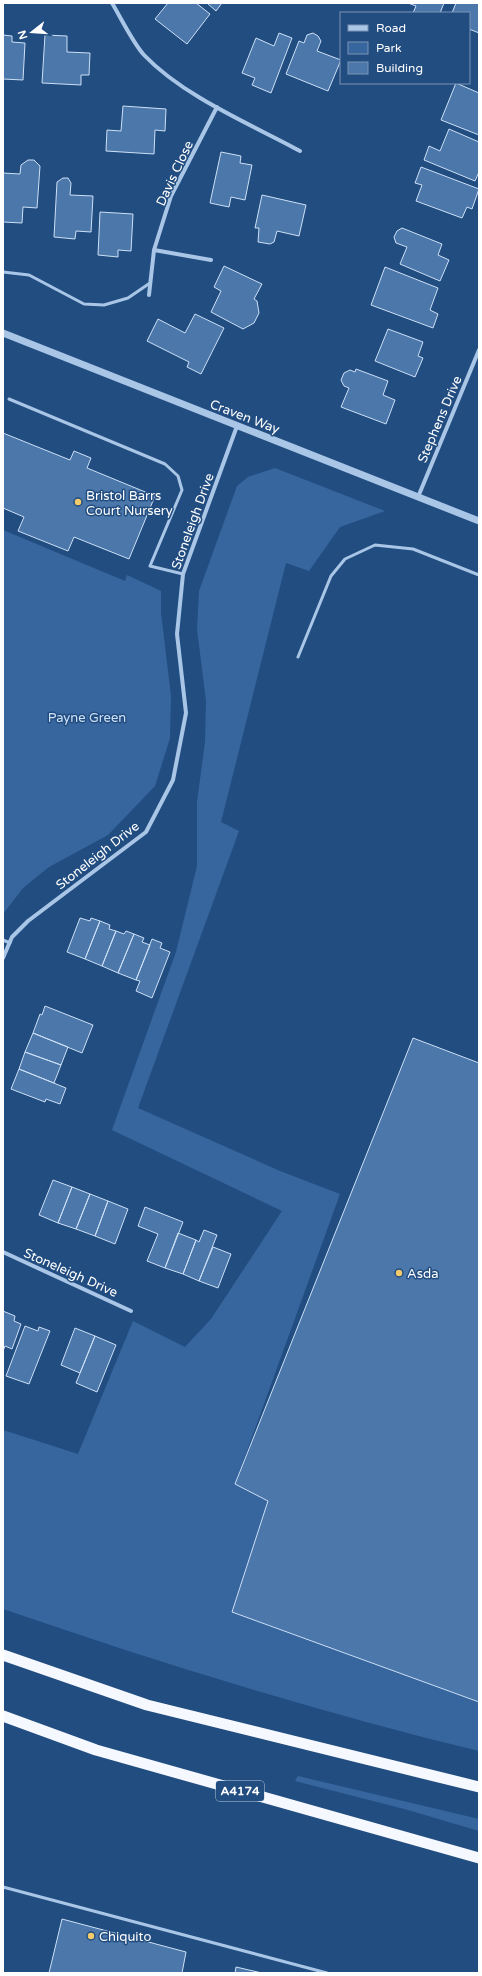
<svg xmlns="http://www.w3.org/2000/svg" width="482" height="1976" font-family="'Varela Round',sans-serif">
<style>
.green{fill:#37669f}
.building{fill:#4b77aa;stroke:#cde0f6}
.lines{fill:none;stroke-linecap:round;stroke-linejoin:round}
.service{stroke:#a9c6e7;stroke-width:3}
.minor{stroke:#a9c6e7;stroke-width:4}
.tertiary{stroke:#a9c6e7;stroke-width:7}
.trunk{stroke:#f5f8fe;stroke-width:11}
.poi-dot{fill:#f3ca6c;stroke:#224d81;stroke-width:1.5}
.labels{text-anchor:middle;stroke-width:3;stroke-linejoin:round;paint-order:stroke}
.shield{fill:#224d81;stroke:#bdcad9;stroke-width:1}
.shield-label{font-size:12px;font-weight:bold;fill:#fff}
.street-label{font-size:13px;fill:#fff;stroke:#224d81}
.poi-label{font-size:13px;fill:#fff;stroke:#224d81;text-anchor:start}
.park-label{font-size:13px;fill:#cde0f6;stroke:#224d81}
</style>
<rect width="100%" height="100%" fill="#224d81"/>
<!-- green -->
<path class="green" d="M275 468 385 511 340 527 309 571 286 563 221 822 239 831 138 1108 280 1171 340 1194 235 1484 268 1501 232 1612 479 1702V1751C318 1712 160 1663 3 1609V1430L78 1454 133 1321 185 1347 211 1319 282 1211 112 1130 176 952 197 866V802L205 742 206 701 197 629 199 591 237 486 248 477Z
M3 530 125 581 127 575 161 591V613L171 696 170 738 155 786 108 835 49 867 23 888 3 914Z
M298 1776 479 1819V1831L408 1810 295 1781Z"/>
<!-- building -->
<path class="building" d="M168 3H196L210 14 187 44 155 19Z
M207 3H222L216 11Z
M408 3H444L440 13H413L416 6Z
M456 3H479V33L469 29V13H452Z
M279 33 292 38 271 93 252 85 255 78 242 73 256 38 274 46Z
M313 33 318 36 321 41 317 51 341 60 328 91 286 74 299 41 304 43 307 35Z
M3 35 12 36V42L25 43 23 80 3 79Z
M45 35 67 36V52L90 53 89 75H81V85L42 83Z
M456 83 479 93V135L441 120Z
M123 106 166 109 165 131 155 130 154 154 106 151 107 130 121 131Z
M449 129 479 142V172L475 181 424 160 429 146 440 151Z
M221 152 241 156 240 163 252 165 245 200 231 197 229 207 210 203Z
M28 160H34L40 166 37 208 23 207 22 223 3 222V173L20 174 21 165Z
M421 167 479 189 472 209 467 207 462 218 416 201 422 185 415 183Z
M63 178H68L71 183 70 195 93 196 91 232 76 231 75 239 54 237 57 182Z
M262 195 306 205 299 236 277 231 274 242 270 244 258 242 259 228H255Z
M100 212 133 214 131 251 118 250V257L98 255Z
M402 228 442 244 438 255 449 260 440 281 400 264 407 247 396 243 394 237 397 231Z
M224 266 262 284 254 299 257 301 259 313 254 323 243 329 211 312 221 291 214 287Z
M385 267 438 288 430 310 438 314 433 328 371 305Z
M195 314 224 328 201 374 187 367 189 362 147 341 158 319 185 333Z
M388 329 423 342 418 356 423 358 415 377 375 361Z
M356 369 388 381 383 395 395 400 386 424 341 407 349 388 344 386 341 380 344 373 350 370 355 372Z
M3 433 70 460 74 451 91 458 87 468 155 496 129 559 74 537 68 551 18 531 24 517 3 508Z
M80 918 90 921 91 918 100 921 85 959 67 952Z
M100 921 110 925 109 929 116 931 102 966 85 959Z
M116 931 124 934 126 931 134 934 118 973 102 966Z
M134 934 144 938 142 942 150 945 136 980 118 973Z
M152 939 162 943 160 948 170 952 152 998 136 991 140 981 136 980Z
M45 1006 93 1025 82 1053 33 1033 40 1014 42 1015Z
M33 1033 68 1047 61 1065 25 1052Z
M413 1038 479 1063V1702L232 1612 268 1501 235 1484Z
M25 1052 61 1065 54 1083 19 1069Z
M19 1069 66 1088 60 1104 46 1099 45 1102 11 1089Z
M53 1180 72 1187 58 1223 39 1215Z
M72 1187 90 1194 76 1229 58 1223Z
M90 1194 108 1201 95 1236 76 1229Z
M108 1201 128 1209 115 1244 95 1236Z
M145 1207 183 1222 165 1268 147 1261 158 1234 138 1226Z
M204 1230 217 1235 199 1281 183 1274 196 1240 199 1242Z
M178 1233 196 1240 183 1274 165 1268Z
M213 1247 231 1254 218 1288 199 1281Z
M3 1311 15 1316 14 1321 21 1324 12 1349 5 1346 3 1351Z
M25 1326 38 1331 39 1327 50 1331 29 1384 6 1376Z
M75 1328 95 1336 80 1373 61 1365Z
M95 1336 116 1345 97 1392 76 1383Z
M62 1919 186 1952 182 1973H49Z
M236 1967 262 1973H235Z"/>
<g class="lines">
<!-- service -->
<path class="service" d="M3 272 29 275 84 304 104 305 128 298 150 283
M9 399 165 464 178 476 182 490 150 566 183 574
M298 657 331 576 345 559 375 545 413 549 479 575
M3 940 10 943
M3 1887 327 1973"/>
<!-- minor -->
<path class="minor" d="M112 3C121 18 133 43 144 55 183 96 250 124 300 151
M154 250 211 260
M149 295 154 250 171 196 217 107
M418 497 479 350
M3 958 12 937 28 921 146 832 173 780 186 713 177 634 183 574 237 426
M3 1252 131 1311"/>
<!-- tertiary -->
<path class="tertiary" d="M3 333 479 521"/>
<!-- trunk -->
<path class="trunk" d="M3 1655 147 1705 479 1787
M3 1716 96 1750 479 1858"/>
</g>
<!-- markers -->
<g class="poi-dot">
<circle cx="78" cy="502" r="4"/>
<circle cx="399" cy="1273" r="4"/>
<circle cx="91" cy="1936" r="4"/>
</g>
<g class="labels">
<!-- shield labels -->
<rect class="shield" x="216" y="1781" width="48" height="20" rx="3"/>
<g class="shield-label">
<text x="240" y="1795">A4174</text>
</g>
<!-- street labels -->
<g class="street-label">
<text transform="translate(174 173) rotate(-65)" y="5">Davis Close</text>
<text transform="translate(245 416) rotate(21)" y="5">Craven Way</text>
<text transform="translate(439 419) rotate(-67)" y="5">Stephens Drive</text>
<text transform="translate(192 521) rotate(-70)" y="5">Stoneleigh Drive</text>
<text transform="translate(97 855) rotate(-38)" y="5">Stoneleigh Drive</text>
<text transform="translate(71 1272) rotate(24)" y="5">Stoneleigh Drive</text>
</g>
<!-- poi labels -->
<g class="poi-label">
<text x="86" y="500">Bristol Barrs<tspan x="86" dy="15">Court Nursery</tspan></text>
<text x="407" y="1278">Asda</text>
<text x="99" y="1941">Chiquito</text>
</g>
<!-- park labels -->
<g class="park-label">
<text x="87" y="722">Payne Green</text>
</g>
</g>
<!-- border -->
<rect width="482" height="1976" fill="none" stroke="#ffffff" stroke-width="8"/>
<!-- legend -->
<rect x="340" y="12" width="130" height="72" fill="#224d81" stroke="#7a94b3"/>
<rect x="348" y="25" width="20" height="6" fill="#a9c6e7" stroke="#7a94b3"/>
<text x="376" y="32" font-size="12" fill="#ffffff">Road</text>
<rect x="348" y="42" width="20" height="12" fill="#37669f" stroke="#7a94b3"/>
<text x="376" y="52" font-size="12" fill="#ffffff">Park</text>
<rect x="348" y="62" width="20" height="12" fill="#4b77aa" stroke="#7a94b3"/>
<text x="376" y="72" font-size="12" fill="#ffffff">Building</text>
<!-- north arrow -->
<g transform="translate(32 32) rotate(253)" stroke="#224d81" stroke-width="3" paint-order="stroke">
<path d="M0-3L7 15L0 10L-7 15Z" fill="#ffffff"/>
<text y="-6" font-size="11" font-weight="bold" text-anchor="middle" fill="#ffffff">N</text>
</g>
</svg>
